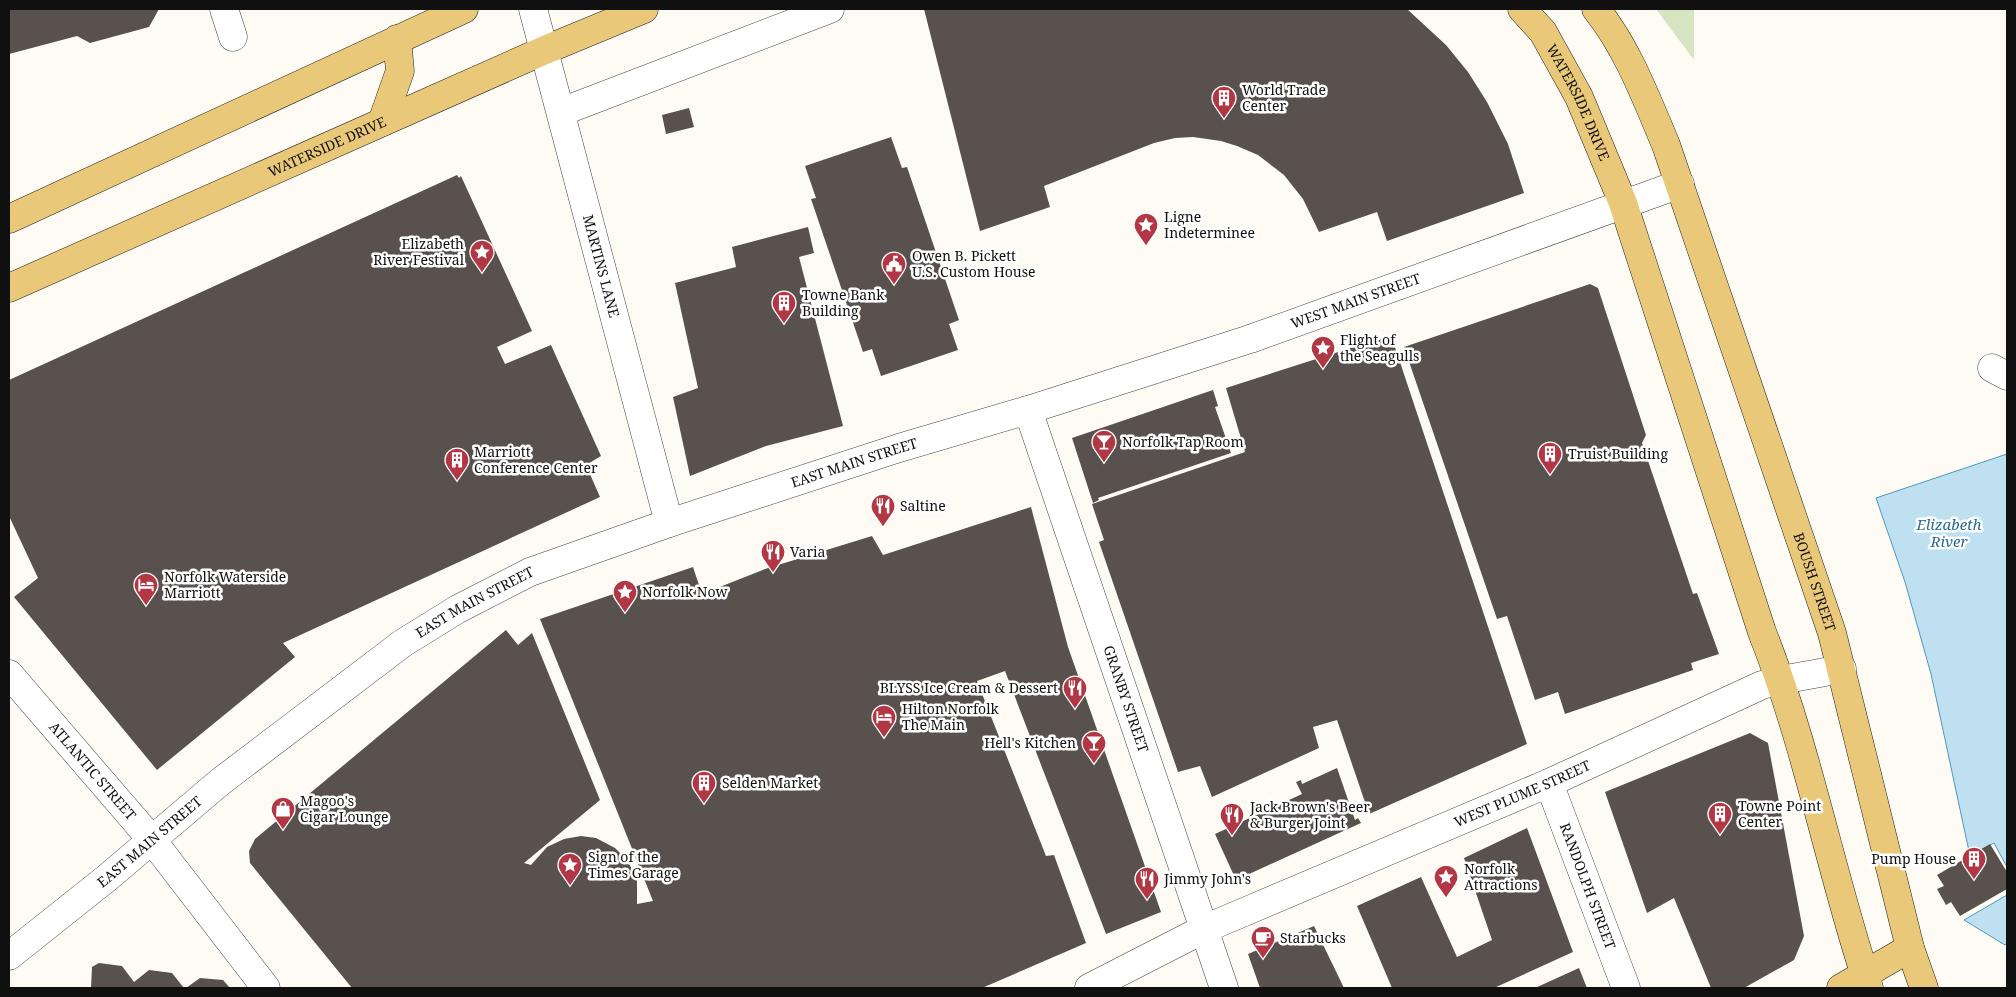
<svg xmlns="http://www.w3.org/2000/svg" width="2016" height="997" font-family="'Noto Serif',serif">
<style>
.green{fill:#d6e5c1}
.water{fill:#bfe0f0;stroke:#4e98bf}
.building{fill:#58514e}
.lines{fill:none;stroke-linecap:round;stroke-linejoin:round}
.minor-casing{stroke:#434343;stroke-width:29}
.major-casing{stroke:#212121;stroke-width:29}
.minor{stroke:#fff;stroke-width:28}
.major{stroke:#e9c879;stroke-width:28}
.labels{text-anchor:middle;stroke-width:5;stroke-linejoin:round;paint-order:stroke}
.poi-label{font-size:14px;fill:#101010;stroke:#fff;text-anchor:start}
.street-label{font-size:14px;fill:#101010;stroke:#fff}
.water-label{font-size:15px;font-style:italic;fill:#276b95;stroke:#fff}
</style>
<rect width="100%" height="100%" fill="#fefbf5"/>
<!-- green -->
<path class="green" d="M1656 9H1694V60Z"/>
<!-- water -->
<path class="water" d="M2007 454V867L1994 843 1970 856 1931 674 1905 582 1876 498Z
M2007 895V943L2005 945 1964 920Z"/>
<!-- building -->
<path class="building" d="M9 9H159L149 27 90 43 77 36 9 54Z
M924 9H1407L1446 45 1468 72 1487 102 1508 144 1524 193 1387 241 1377 212 1319 232 1303 199 1284 175 1258 155 1237 146 1221 141 1193 137 1175 138 1154 143 1044 186 1050 207 980 231Z
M689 108 694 127 666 134 662 115Z
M891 137 902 168 907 167 959 320 949 324 958 350 881 376 872 349 863 352 811 199 816 198 805 166Z
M457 175 459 178 461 176 532 331 497 347 505 364 551 345 601 456 586 465 600 497 283 643 295 657 157 770 14 597 38 578 9 516V380Z
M808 227 814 253 799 257 843 426 766 446 690 476 673 397 698 388 675 283 736 267 732 247Z
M1590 284 1598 288 1646 435 1642 443 1693 594 1697 593 1719 654 1691 663 1693 670 1565 714 1558 692 1535 700 1507 616 1497 619 1404 347Z
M1391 335 1527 744 1369 814 1337 720 1313 727 1319 748 1212 797 1200 766 1178 772 1099 542 1104 540 1092 504 1245 452 1226 388Z
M1213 390 1218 406 1215 407 1231 453 1098 498 1099 500 1093 503 1072 438Z
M1031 507 1068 647 1161 912 1106 934 1005 671 977 681 1046 856 1054 855 1086 943 982 988H352L250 863 249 851 255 839 506 630 518 645 532 633 600 800 524 863 531 865 547 847 564 839 581 836 596 838 615 848 628 861 637 881V904L653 901 540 619 693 567 702 594 765 569 872 536 883 555Z
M1750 733 1768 743 1804 936 1794 960 1744 988H1711L1674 898 1647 913 1605 792Z
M1337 768 1355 820 1358 818 1361 823 1236 880 1215 834 1302 794 1296 782 1301 780 1302 784Z
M1527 828 1573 952 1494 988H1392L1357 906 1421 877 1457 957 1492 940 1464 858Z
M1990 844 2007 872V889L1960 916 1951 902 1946 905 1937 889 1944 886 1937 875Z
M1314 926 1344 988H1260L1248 954Z
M99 963 122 966 134 982 149 970 172 973 184 988H91L92 967Z
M1579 968 1587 988H1535Z
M200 978 223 980 230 988H186Z"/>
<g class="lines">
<defs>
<g id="minor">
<path d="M224 9 233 37"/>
<path id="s1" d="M533 9 669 523"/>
<path d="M561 112 830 9"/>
<path d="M1992 368 2007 376"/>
<path id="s2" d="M1028 410 1224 988"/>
<path id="s3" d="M9 674 152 840 266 988"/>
<path id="s4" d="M1549 783 1626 988"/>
<path id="s5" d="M9 956 107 878 220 782 403 643 458 609 530 572 669 523 899 448 1028 410 1250 339 1680 184"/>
<path id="s6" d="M1089 988 1204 929 1549 783 1762 685 1781 680 1842 669"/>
</g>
<g id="major">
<path id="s7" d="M1522 9 1543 32 1579 97 1623 203 1762 632C1808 748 1830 871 1869 988"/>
<path id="s8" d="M1596 9C1628 49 1646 98 1666 145L1832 633 1910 948 1924 988"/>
<path d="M382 122 400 71 397 39"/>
<path d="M9 219 464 9"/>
<path id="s9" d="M9 288 545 50 644 9"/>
<path d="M1841 988 1910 948"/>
</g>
</defs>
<!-- minor casing -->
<use href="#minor" class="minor-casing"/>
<!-- major casing -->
<use href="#major" class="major-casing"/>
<!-- minor -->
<use href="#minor" class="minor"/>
<!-- major -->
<use href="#major" class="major"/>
</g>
<!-- icons -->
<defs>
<symbol id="building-pin" viewBox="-11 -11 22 30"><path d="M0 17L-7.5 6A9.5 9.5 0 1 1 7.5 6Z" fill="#b13744" stroke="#fff"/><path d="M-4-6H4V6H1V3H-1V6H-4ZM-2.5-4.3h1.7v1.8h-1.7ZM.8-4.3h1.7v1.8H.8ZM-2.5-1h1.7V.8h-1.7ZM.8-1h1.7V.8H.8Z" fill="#fff"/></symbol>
<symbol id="sight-pin" viewBox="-11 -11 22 30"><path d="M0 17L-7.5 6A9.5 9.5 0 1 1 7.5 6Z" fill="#b13744" stroke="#fff"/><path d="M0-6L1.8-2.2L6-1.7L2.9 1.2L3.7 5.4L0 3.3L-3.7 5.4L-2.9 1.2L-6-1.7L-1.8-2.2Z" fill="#fff"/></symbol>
<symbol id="civic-pin" viewBox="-11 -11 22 30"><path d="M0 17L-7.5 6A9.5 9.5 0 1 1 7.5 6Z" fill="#b13744" stroke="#fff"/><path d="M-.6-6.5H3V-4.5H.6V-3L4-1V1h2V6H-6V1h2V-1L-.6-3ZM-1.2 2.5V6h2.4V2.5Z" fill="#fff"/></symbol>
<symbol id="bar-pin" viewBox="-11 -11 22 30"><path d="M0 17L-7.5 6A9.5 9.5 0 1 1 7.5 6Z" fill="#b13744" stroke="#fff"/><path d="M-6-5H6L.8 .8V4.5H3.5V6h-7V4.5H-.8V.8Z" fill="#fff"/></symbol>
<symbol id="restaurant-pin" viewBox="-11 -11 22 30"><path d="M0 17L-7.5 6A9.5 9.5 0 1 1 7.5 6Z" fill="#b13744" stroke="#fff"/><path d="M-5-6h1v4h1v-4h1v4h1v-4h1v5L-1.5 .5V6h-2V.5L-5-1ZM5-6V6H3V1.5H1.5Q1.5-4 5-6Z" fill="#fff"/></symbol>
<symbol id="hotel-pin" viewBox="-11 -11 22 30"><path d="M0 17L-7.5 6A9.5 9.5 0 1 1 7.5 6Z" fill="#b13744" stroke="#fff"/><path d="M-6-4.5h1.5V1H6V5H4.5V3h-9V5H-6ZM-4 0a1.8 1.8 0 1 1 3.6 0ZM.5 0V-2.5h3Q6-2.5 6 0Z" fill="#fff"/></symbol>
<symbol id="shop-pin" viewBox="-11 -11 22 30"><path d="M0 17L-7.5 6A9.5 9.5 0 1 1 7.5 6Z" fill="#b13744" stroke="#fff"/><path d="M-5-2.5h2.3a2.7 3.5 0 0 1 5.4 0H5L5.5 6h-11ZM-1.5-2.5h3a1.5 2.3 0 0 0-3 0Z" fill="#fff"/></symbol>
<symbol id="cafe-pin" viewBox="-11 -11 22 30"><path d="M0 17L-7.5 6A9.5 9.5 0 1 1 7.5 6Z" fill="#b13744" stroke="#fff"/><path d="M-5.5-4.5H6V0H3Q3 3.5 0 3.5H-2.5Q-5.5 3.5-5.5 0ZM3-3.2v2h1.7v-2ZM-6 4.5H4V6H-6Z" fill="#fff"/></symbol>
</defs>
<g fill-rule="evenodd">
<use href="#building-pin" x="1210" y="84" width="28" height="38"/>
<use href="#sight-pin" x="1132" y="211" width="28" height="38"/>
<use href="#sight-pin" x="468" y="238" width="28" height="38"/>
<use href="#civic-pin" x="880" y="250" width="28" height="38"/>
<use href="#building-pin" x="770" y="289" width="28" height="38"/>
<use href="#sight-pin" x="1309" y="334" width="28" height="38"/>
<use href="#bar-pin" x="1090" y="428" width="28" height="38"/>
<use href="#building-pin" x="1536" y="440" width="28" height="38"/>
<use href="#building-pin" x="443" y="446" width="28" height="38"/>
<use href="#restaurant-pin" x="869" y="492" width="28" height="38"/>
<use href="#restaurant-pin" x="759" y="538" width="28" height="38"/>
<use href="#hotel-pin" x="132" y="571" width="28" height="38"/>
<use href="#sight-pin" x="611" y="578" width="28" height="38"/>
<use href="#restaurant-pin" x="1061" y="674" width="28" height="38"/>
<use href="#hotel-pin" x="870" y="703" width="28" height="38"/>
<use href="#bar-pin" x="1080" y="729" width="28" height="38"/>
<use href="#building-pin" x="690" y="769" width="28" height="38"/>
<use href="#shop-pin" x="269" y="795" width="28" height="38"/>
<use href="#building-pin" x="1706" y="800" width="28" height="38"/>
<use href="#restaurant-pin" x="1218" y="801" width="28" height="38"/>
<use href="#building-pin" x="1960" y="845" width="28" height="38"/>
<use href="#sight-pin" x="556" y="851" width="28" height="38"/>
<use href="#sight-pin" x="1432" y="863" width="28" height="38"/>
<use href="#restaurant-pin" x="1133" y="865" width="28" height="38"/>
<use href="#cafe-pin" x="1249" y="924" width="28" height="38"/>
</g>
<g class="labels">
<!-- poi labels -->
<g class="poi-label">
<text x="1242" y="95">World Trade<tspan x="1242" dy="16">Center</tspan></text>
<text x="1164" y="222">Ligne<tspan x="1164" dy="16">Indeterminee</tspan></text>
<text x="464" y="249" text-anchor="end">Elizabeth<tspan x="464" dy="16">River Festival</tspan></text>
<text x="912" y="261">Owen B. Pickett<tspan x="912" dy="16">U.S. Custom House</tspan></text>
<text x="802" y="300">Towne Bank<tspan x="802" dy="16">Building</tspan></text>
<text x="1340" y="345">Flight of<tspan x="1340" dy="16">the Seagulls</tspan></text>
<text x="1122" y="447">Norfolk Tap Room</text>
<text x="474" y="457">Marriott<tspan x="474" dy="16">Conference Center</tspan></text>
<text x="1568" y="459">Truist Building</text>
<text x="900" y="511">Saltine</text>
<text x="790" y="557">Varia</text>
<text x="164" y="582">Norfolk Waterside<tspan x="164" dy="16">Marriott</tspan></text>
<text x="642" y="597">Norfolk Now</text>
<text x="1058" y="693" text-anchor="end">BLYSS Ice Cream &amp; Dessert</text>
<text x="902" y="714">Hilton Norfolk<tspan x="902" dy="16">The Main</tspan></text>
<text x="1076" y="748" text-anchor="end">Hell's Kitchen</text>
<text x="722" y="788">Selden Market</text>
<text x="300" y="806">Magoo's<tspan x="300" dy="16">Cigar Lounge</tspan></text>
<text x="1738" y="811">Towne Point<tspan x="1738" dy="16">Center</tspan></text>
<text x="1250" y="812">Jack Brown's Beer<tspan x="1250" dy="16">&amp; Burger Joint</tspan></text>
<text x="588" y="862">Sign of the<tspan x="588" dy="16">Times Garage</tspan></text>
<text x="1956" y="864" text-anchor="end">Pump House</text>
<text x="1464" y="874">Norfolk<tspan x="1464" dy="16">Attractions</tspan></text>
<text x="1164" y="884">Jimmy John's</text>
<text x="1280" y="943">Starbucks</text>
</g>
<!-- street labels -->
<g class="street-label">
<text dy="5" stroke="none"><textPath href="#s7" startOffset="110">WATERSIDE DRIVE</textPath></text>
<text dy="5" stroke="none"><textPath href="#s9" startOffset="348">WATERSIDE DRIVE</textPath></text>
<text dy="5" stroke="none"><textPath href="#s1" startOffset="266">MARTINS LANE</textPath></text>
<text dy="5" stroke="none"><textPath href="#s5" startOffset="1518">WEST MAIN STREET</textPath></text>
<text dy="5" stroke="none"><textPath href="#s5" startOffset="991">EAST MAIN STREET</textPath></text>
<text dy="5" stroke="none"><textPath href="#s8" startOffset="615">BOUSH STREET</textPath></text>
<text dy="5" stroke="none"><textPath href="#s5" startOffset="586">EAST MAIN STREET</textPath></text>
<text dy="5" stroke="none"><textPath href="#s2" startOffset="305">GRANBY STREET</textPath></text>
<text dy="5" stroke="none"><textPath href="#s3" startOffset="128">ATLANTIC STREET</textPath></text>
<text dy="5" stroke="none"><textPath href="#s6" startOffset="475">WEST PLUME STREET</textPath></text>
<text dy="5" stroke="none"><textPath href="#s5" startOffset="181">EAST MAIN STREET</textPath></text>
<text dy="5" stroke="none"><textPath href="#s4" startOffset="110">RANDOLPH STREET</textPath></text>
</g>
<!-- water labels -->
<g class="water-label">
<text x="1949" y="530">Elizabeth<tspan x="1949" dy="17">River</tspan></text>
</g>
</g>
<!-- border -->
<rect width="2016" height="997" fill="none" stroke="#101010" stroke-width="20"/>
</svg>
